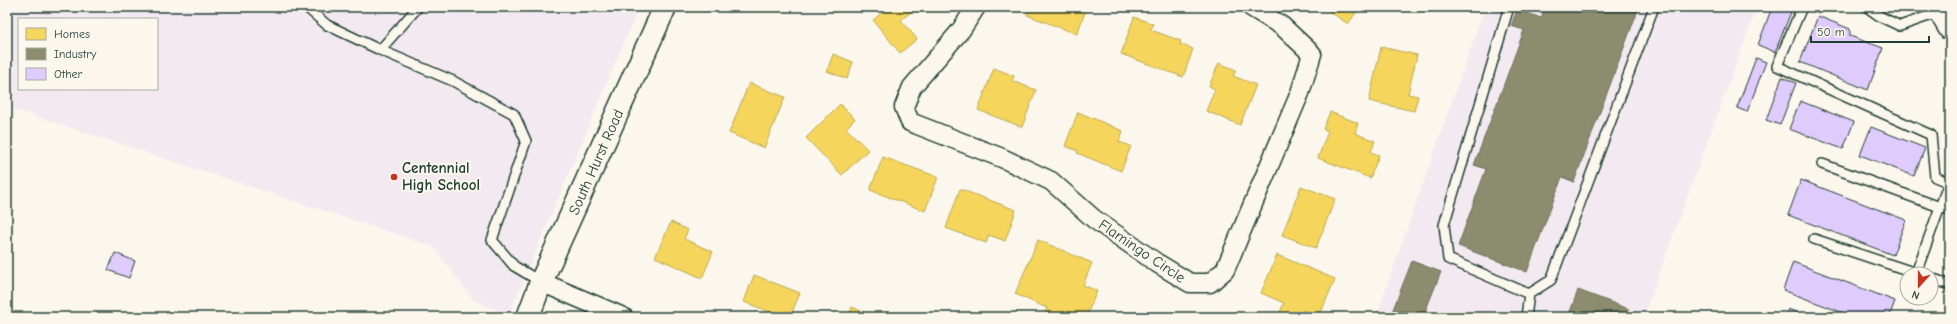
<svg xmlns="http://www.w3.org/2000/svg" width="1957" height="324" font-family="'Comic Neue',sans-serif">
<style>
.built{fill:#f3eaf1;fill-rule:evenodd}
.homes{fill:#f6d55c;stroke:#b6a750}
.industry{fill:#8c8c6e;stroke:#6b745d}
.building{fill:#dfccfd;stroke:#1f3d34}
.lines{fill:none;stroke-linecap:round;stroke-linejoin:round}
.service-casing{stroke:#1f3d34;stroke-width:12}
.minor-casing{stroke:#1f3d34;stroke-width:21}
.tertiary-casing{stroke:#1f3d34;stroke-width:25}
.secondary-casing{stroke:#1f3d34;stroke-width:25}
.service{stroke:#fbf7ec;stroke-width:9}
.minor{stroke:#fbf7ec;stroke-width:18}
.tertiary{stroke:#fbf7ec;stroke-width:22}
.secondary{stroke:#fbf7ec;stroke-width:22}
.poi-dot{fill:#c8321e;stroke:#fbf7ec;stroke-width:1.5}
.labels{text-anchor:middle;stroke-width:4;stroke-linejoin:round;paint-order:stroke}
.street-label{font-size:15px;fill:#1f3d34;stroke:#fbf7ec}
.poi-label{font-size:15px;font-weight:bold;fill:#1f3d34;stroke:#fbf7ec;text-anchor:start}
</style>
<rect width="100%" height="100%" fill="#fbf7ec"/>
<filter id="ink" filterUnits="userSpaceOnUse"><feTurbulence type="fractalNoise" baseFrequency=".025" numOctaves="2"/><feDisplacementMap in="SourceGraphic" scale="8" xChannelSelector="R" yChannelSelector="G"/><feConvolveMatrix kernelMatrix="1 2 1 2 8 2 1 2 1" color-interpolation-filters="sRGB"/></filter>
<g filter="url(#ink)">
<!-- built -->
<path class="built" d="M7 7H639L509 315 473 300 434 247 7 107ZM19 19H157V89H19Z
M1485 7H1757L1643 317H1376Z"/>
<!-- homes -->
<path class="homes" d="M889 7H917L901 20 917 39 900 53 873 20Z
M1030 7H1087L1077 34 1027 15Z
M1323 7H1360L1348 24Z
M1134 17 1153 24 1151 30 1181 41 1180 44 1193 49 1183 77 1121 54Z
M1381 47 1417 55 1408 94 1418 96 1414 111 1369 101Z
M833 54 853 62 847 79 827 71Z
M1219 63 1236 70 1233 76 1256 85 1240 125 1206 111 1215 89 1209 86Z
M994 68 1014 76 1012 81 1036 90 1022 127 978 110Z
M749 83 785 97 764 148 729 133Z
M840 104 855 119 846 128 868 150 842 175 806 138Z
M1078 112 1123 131 1119 142 1131 146 1121 171 1077 153 1078 151 1065 146Z
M1330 112 1358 123 1355 133 1375 141 1371 152 1379 155 1370 178 1318 158 1328 131 1323 129Z
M883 157 938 177 925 211 870 190Z
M1301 186 1335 199 1316 248 1282 235Z
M960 189 1016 210 1005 241 989 235 986 243 946 228Z
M671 222 688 230 684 239 713 252 702 278 655 257Z
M1038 240 1092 263 1083 285 1097 291 1086 317H1047L1044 316 1047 308 1015 294Z
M1277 255 1335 279 1319 317 1303 310 1301 317H1278L1284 303 1261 293Z
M754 275 800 293 790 317H783L744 302Z
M852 307 872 316V317H848Z"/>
<!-- industry -->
<path class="industry" d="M1545 7H1639L1574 182 1562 177 1527 272 1458 246 1486 169 1474 165 1524 30 1511 26 1517 9 1541 18Z
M1412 261 1441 272 1423 317H1390Z
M1578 290 1629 309 1626 317H1568Z"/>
<!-- building -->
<path class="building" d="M1772 7H1793L1775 52 1758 45Z
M1818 16 1850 29V36L1883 48 1868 90 1800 62Z
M1756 58 1766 62 1747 112 1737 108Z
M1782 77 1796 83 1780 125 1766 120Z
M1800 101 1854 122 1843 149 1789 129Z
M1871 127 1925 148 1914 176 1860 155Z
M1801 180 1906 220 1893 255 1788 215Z
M115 253 135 261 129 278 108 270Z
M1793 262 1895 301 1889 317H1854L1783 290Z
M1788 309 1806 316V317H1785Z"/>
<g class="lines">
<defs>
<path id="service" d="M306 7 327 25 380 50 453 81 514 114 526 141 492 240 514 266 541 282
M1509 7 1444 225 1448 259 1529 294 1551 280 1654 7
M1802 7 1777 66 1931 135 1935 177 1950 183
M1867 7 1881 17 1900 26 1940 12
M380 50 418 7
M1822 164 1940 207 1949 182
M1814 239 1916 273
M1920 274 1916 273 1940 207 1950 210
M1931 278 1950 285
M1526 317 1529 294"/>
<path id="minor" d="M976 7 961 30 912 87 904 107 910 122 1002 158 1051 181 1094 219 1157 263 1190 283H1210L1225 270 1300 93 1312 54 1282 26 1251 7
M541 282 623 317"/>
<path id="tertiary" d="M528 317 541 282 665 7"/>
<path id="secondary" d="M1937 7 1950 29"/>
</defs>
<!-- service casing -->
<use href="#service" class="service-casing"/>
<!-- minor casing -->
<use href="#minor" class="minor-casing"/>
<!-- tertiary casing -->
<use href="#tertiary" class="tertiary-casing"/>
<!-- secondary casing -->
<use href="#secondary" class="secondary-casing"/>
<!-- service -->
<use href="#service" class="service"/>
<!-- minor -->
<use href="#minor" class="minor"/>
<!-- tertiary -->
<use href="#tertiary" class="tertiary"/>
<!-- secondary -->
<use href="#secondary" class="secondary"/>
</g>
</g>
<!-- markers -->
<circle class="poi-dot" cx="394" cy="177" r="4"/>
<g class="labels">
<!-- street labels -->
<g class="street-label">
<text transform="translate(596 162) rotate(-66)" y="5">South Hurst Road</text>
<text transform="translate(1142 251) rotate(34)" y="5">Flamingo Circle</text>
</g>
<!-- poi labels -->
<g class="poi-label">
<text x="402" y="173">Centennial<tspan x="402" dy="17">High School</tspan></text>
</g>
</g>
<!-- margin -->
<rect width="1957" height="324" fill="none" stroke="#fbf7ec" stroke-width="24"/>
<rect x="12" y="12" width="1933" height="300" fill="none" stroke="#1f3d34" stroke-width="1.5" filter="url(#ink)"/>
<!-- legend -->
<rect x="18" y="18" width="140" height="72" fill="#fbf7ec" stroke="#a3ada2"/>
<rect x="26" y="28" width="20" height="12" fill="#f6d55c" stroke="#a3ada2"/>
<text x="54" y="38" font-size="12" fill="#1f3d34">Homes</text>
<rect x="26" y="48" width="20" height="12" fill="#8c8c6e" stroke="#a3ada2"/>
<text x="54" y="58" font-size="12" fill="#1f3d34">Industry</text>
<rect x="26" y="68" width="20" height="12" fill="#dfccfd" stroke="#a3ada2"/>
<text x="54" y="78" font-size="12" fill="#1f3d34">Other</text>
<!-- north arrow -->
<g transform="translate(1919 286) rotate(201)"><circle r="19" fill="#fbf7ec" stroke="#a3ada2"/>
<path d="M0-3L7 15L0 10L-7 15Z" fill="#c8321e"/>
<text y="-6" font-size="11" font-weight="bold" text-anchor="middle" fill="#1f3d34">N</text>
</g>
<!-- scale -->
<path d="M1811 36v6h118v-6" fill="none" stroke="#1f3d34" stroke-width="2"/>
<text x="1817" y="36" font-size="12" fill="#1f3d34" stroke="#fbf7ec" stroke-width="3" paint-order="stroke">50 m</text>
</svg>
